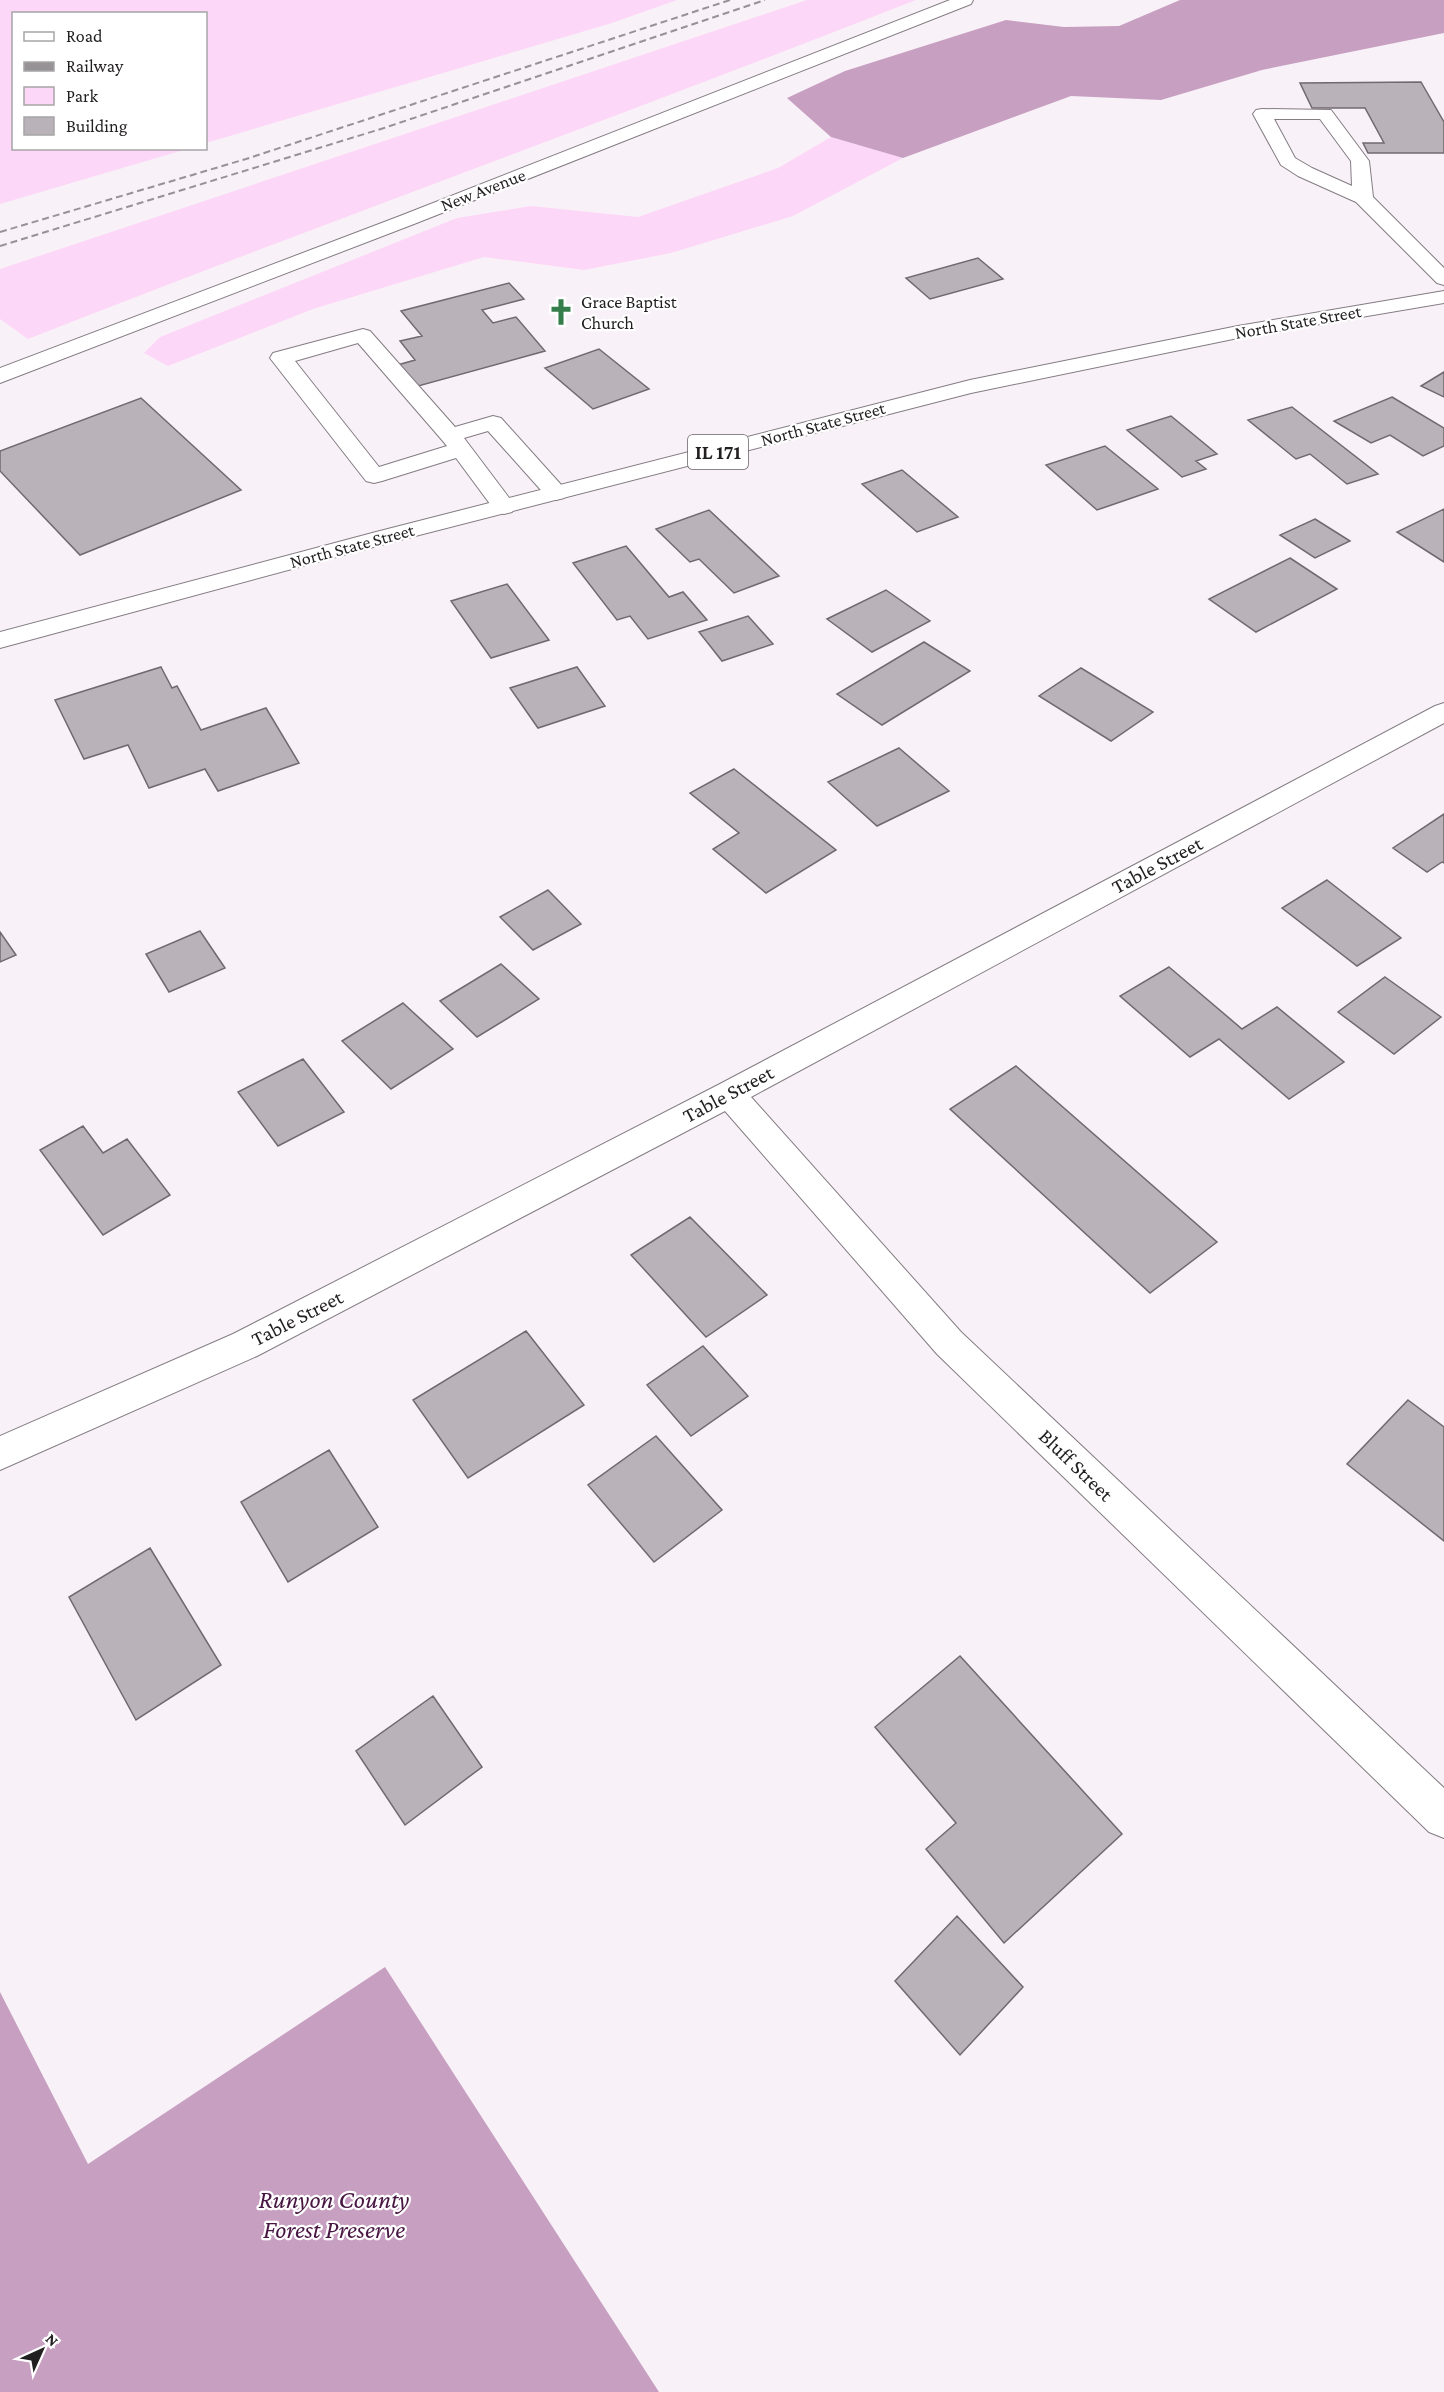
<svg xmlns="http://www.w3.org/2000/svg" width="1444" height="2392" font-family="'Crimson Pro',serif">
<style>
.green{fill:#fdd7f7}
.forest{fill:#c79fc1}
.building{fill:#bab2b9;stroke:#70696e;stroke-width:1.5}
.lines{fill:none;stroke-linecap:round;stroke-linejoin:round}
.lane-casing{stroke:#837c82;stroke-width:2}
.street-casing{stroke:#837c82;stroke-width:2}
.secondary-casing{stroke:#837c82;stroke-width:2}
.primary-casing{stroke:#837c82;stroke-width:2}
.lane{fill:#fff;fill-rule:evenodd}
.street{fill:#fff;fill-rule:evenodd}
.secondary{fill:#fff;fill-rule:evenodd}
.primary{fill:#fff;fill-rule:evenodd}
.rail{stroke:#979296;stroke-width:2;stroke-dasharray:7 4;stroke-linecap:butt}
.labels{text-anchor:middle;stroke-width:4.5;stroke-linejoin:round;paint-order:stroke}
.far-street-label{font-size:18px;fill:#221f21;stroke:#fff}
.far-poi-label{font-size:18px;fill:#221f21;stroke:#fff;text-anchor:start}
.shield{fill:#fff;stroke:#646264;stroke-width:1.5}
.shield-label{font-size:20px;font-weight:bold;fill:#221f21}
.street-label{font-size:21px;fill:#221f21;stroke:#fff}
.near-park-label{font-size:26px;font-style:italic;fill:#481643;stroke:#fff}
</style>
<rect width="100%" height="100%" fill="#f9f1f8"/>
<!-- green -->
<path class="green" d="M0 0H677L612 23 206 143V14H14V148L187 149 0 204Z
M807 0H916C621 116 323 223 28 339L0 319V269Z
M831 137 903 158 793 216 671 253 584 270 484 257 313 309 168 366 144 353 160 337 457 218 531 206 638 217 778 168Z"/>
<!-- forest -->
<path class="forest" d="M1180 0H1444V33L1262 70 1161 100 1071 96 903 158 831 137 787 98 845 71 1006 20 1064 27 1119 26Z
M385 1967 659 2392H0V1992L88 2164Z"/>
<!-- building -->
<path class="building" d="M1421 82 1444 122V153H1368L1363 143H1384L1365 108H1312L1300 83Z
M978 258 1003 279 930 299 906 278Z
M509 283 524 299 482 310 493 323 516 317 545 351 411 388 394 366 415 360 400 341 422 336 401 311Z
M599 349 649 389 593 409 545 368Z
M1444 372V397L1421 386Z
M1392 397 1444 428V446L1423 456 1390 435 1371 443 1334 421Z
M141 398 241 490 80 555 0 471V451Z
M1292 407 1378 474 1347 484 1310 454 1296 459 1248 420Z
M1171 416 1217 454 1196 461 1206 469 1182 477 1127 430Z
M1105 446 1158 489 1097 510 1046 465Z
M902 470 958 517 917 532 862 484Z
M1444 509V562L1397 532Z
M709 510 779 576 734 593 699 559 690 562 656 529Z
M1315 519 1350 541 1315 558 1280 535Z
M626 546 669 597 683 592 707 620 648 639 630 616 617 620 573 563Z
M1290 558 1337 589 1256 632 1209 599Z
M507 584 549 640 491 658 451 601Z
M886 590 930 621 872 652 827 619Z
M748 616 773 644 722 661 699 632Z
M924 642 970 671 882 725 837 694Z
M161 667 172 688 177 686 201 730 266 708 299 763 218 791 205 769 149 788 128 745 84 759 55 700Z
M577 667 605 706 538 728 510 688Z
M1081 668 1153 712 1111 741 1039 696Z
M899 748 949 791 877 826 828 782Z
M734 769 836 850 766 893 713 849 739 833 690 793Z
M1444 814V863L1442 862 1427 872 1393 848Z
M1327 880 1401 938 1357 966 1282 908Z
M548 890 581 924 533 950 500 917Z
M200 931 225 968 169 992 146 954Z
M0 932 16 955 0 962Z
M501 964 539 999 477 1037 440 1001Z
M1169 967 1242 1029 1277 1007 1344 1062 1289 1099 1219 1039 1190 1057 1120 996Z
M1385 977 1441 1017 1394 1054 1338 1012Z
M403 1003 453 1049 391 1089 342 1041Z
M303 1059 344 1112 278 1146 238 1092Z
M1016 1066 1217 1242 1150 1293 950 1109Z
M83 1126 103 1153 127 1139 170 1195 103 1235 40 1150Z
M690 1217 767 1295 706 1337 631 1255Z
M526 1331 584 1405 468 1478 413 1400Z
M703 1346 748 1396 691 1436 647 1385Z
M1408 1400 1444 1427V1541L1347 1464Z
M656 1436 722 1510 654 1562 588 1485Z
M329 1450 378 1527 288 1582 241 1502Z
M150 1548 221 1665 136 1720 69 1597Z
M960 1656 1122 1834 1004 1943 926 1849 956 1823 875 1727Z
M433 1696 482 1767 405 1825 356 1751Z
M957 1916 1023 1987 960 2055 895 1981Z"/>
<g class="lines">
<defs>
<path id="lane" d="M1262 109 1331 110 1369 161 1373 197 1444 268V285L1437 283 1356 202 1298 176 1281 165 1253 114 1256 110ZM1274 119H1320L1351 161 1352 186 1312 168 1295 158Z
M363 329 370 331 455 427 493 416 501 418 564 488 568 493 564 498 556 500 548 498 488 431 464 438 516 507 512 512 504 514 496 512 456 458 382 481 374 483 366 481 270 358 273 353ZM358 343 442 440 447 446 379 467 295 361Z"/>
<path id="street" d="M1444 703V723L751 1097 961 1332 1444 1788V1838L1429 1832 937 1354 725 1111 257 1356 0 1470V1436L233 1334 718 1085 1435 706Z"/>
<path id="secondary" d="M950 0H973L971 4 414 224 0 383V368L400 216Z"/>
<path id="primary" d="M1444 291V303L1238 338 971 393 392 542 0 648V632L376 532 970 380 1238 326Z"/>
</defs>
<!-- lane casing -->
<use href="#lane" class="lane-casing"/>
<!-- street casing -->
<use href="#street" class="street-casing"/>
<!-- secondary casing -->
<use href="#secondary" class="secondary-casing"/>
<!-- primary casing -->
<use href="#primary" class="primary-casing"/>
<!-- lane -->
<use href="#lane" class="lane"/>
<!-- street -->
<use href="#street" class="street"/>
<!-- secondary -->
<use href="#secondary" class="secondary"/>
<!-- primary -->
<use href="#primary" class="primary"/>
<!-- rail -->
<path class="rail" d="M0 232 246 159 730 0
M0 246 384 128 765 0"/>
</g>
<!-- icons -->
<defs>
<symbol id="church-bare" viewBox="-9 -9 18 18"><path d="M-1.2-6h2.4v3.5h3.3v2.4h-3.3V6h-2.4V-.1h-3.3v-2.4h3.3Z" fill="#357e4c" stroke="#fff" stroke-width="2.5" paint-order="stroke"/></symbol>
</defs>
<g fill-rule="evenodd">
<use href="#church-bare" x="542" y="293" width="38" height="38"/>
</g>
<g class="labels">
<!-- far-street labels -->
<g class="far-street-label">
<text transform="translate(483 190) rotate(-21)" y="6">New Avenue</text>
<text transform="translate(1298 322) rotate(-10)" y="6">North State Street</text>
<text transform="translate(823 424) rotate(-15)" y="6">North State Street</text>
<text transform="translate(352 546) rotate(-15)" y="6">North State Street</text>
</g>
<!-- far-poi labels -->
<g class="far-poi-label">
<text x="581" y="308">Grace Baptist<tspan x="581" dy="21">Church</tspan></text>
</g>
<!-- shield labels -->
<rect class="shield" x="688" y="435" width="60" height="34" rx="4.5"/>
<g class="shield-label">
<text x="718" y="459">IL 171</text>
</g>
<!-- street labels -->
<g class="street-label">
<text transform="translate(1157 865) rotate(-28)" y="7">Table Street</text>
<text transform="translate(728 1094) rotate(-28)" y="7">Table Street</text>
<text transform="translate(297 1318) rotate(-27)" y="7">Table Street</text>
<text transform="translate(1076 1465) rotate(44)" y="7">Bluff Street</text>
</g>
<!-- near-park labels -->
<g class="near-park-label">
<text x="334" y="2208">Runyon County<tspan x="334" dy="30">Forest Preserve</tspan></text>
</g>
</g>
<!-- legend -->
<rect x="12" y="12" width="195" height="138" fill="#ffffff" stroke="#a7a5a6" stroke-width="1.5"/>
<rect x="24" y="32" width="30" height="9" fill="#ffffff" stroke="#a7a5a6" stroke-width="1.5"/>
<text x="66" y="42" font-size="18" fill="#221f21">Road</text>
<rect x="24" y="62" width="30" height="9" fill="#979296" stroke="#a7a5a6" stroke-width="1.5"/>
<text x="66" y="72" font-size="18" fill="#221f21">Railway</text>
<rect x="24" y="87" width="30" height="18" fill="#fdd7f7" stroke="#a7a5a6" stroke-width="1.5"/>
<text x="66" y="102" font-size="18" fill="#221f21">Park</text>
<rect x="24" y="117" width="30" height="18" fill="#bab2b9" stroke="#a7a5a6" stroke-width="1.5"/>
<text x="66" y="132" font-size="18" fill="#221f21">Building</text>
<!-- north arrow -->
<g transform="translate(42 2350) rotate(45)" stroke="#ffffff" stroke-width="4.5" paint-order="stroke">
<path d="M0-4.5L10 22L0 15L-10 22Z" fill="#221f21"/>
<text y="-9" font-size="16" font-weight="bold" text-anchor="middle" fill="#221f21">N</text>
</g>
</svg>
